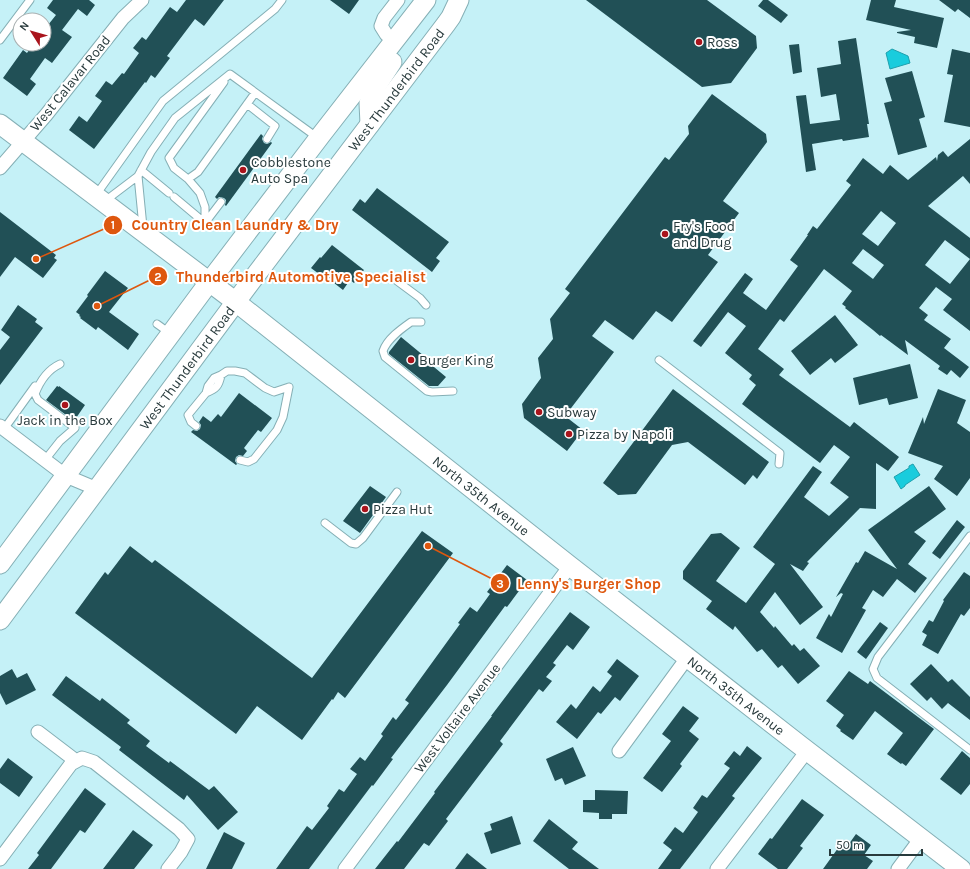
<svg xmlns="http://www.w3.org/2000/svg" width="970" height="869" font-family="Karla,sans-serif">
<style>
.water{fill:#19ccdd;stroke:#1ea0ad}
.building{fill:#215056;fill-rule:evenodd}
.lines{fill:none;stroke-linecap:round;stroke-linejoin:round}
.service-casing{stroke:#85afb5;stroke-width:9}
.minor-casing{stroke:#85afb5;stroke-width:15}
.secondary-casing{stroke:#85afb5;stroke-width:21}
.service{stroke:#fff;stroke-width:7}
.minor{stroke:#fff;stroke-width:13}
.secondary{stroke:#fff;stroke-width:19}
.poi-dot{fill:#a9141c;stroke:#fff;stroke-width:1.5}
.labels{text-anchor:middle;stroke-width:4;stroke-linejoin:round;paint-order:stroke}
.poi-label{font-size:14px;fill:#283a3c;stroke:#fff;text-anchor:start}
.street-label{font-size:14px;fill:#283a3c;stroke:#fff}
.leader{fill:none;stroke:#de570e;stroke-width:1.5}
.callout-dot{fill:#de570e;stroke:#fff;stroke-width:1.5}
.mark-label{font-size:12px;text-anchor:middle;font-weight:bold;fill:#fff}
.callout-label{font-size:15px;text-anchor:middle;font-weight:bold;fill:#de570e;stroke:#fff;stroke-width:4;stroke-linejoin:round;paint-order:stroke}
</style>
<rect width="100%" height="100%" fill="#c5f1f7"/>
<!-- water -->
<path class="water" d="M892 49 908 56 910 63 890 69 886 53Z
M913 464 920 475 905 485V486L901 489 894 477 909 468V466Z"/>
<!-- building -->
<path class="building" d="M53 0H89L95 5 87 16 78 9 62 30 72 37 52 63 45 58 30 79 36 84 27 96 3 78 23 50 27 53 33 44H44V30L56 15 47 8Z
M186 0H224L204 26 195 19 167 56 170 58 155 78 151 75 146 83 145 82 94 149 69 130 79 116 87 122 102 101 95 96 106 81 112 85 122 73 124 74 139 53 133 48 142 37 146 40 170 7 177 12Z
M330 0H359L349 14Z
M586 0H707L756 36 757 48 731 83 702 87Z
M763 0H768L788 15 781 23 758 6Z
M871 0H896L894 7 944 18 937 48 914 43 915 37 897 33V32L911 30 866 20Z
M939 0H970V18L958 9 955 12Z
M856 38 869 124H867L869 137 843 141 842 139 812 144 816 170 806 172 796 96 806 95 810 124 840 120 836 94 821 97 817 68 841 64 838 41Z
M799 44 802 72 793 74 789 45Z
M952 49 970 53V127L944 122 953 75 947 74Z
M912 71 925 117 919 119 927 147 898 155 884 103 892 101 885 78Z
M712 94 766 134 767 142 723 201 739 213 708 255 718 262 672 322 656 311 633 340 605 320 592 336 614 352 565 416 583 430 567 451 524 418 522 404 541 378 538 358 553 339 550 319 570 293 565 289 665 157 669 160 689 134 688 126Z
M261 134 263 136 262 139 264 143 267 144 271 142 272 143 226 206 225 205 226 200 224 198 219 197 217 199 215 197Z
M970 139V184L963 176 928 206 970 238V331L943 310 952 299 936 287 919 308 928 315 924 320 951 339 944 348 969 367 960 378 951 370 947 375 938 369 940 366 905 340 908 355 881 335 880 336 873 330 845 308 846 307 842 304 852 291 824 269 784 322 780 319 758 349 784 369 779 375 850 427 854 422 899 457 888 471 876 463V509L860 508 807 562 809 563 803 571 790 564 823 607 800 625 775 592 760 612 774 628 775 626 792 646 794 644 800 651 804 648 820 666 798 684 782 665 778 668 762 649 757 652 735 626 733 630 706 609 712 601 683 579V571L711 534 721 533 740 548 716 581 746 603 775 564 753 547 813 466 822 472 804 497 829 516 849 497 830 483 850 457 834 445 820 463 742 404 756 385 749 379 752 375 725 353 746 326 728 312 701 347 693 341 745 273 753 279 743 293 766 310 798 266 790 260 808 235H807L813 226 817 229 851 185 846 181 863 158 883 174 890 165 908 180 936 157 937 161 938 155 943 151 948 157ZM881 211 896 223 878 246 862 234ZM945 240 970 259 950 284 925 265ZM863 249 884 265 873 279 852 263Z
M377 188 449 242 436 258 440 261 432 272 352 210 360 199 365 203Z
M0 212 56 255 54 258 57 260 43 278 15 257 0 277Z
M332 245 364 270 354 283 350 280 343 290 320 272 319 274 311 268 320 257 321 258Z
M105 271 128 288 109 312 139 334 128 350 98 327 96 330 80 318 81 317 79 316 80 315 76 312 88 296 87 295Z
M18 305 37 319 35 322 43 328 0 385V350L10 337 1 330Z
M835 315 858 345 835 363 831 358 810 375 791 351Z
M401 337 435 365 434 367 446 377 438 386H429L389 354V352Z
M910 364 918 398 889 405 887 398 859 405 853 378Z
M57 386 59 387V386L85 405 74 421 46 400Z
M673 389 769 462 757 479 753 475 745 485 688 442 672 445 636 494 618 495 603 483Z
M938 389 966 400 957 423 970 432V478L957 496 934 479 943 466 908 453 923 417 924 424Z
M239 393 272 418 261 432 258 430 244 448 247 451 243 456 239 455 236 457 235 461 237 464 236 465 191 432 193 430 197 431 200 429 201 425 199 422 203 416 211 422 218 414 221 417Z
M370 486 386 497 360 533 343 521Z
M929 486 946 509 914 532 926 541 908 564 927 578 915 593 897 579 883 597 873 590 862 608 866 610 842 653 816 638 829 614 831 617 843 594 841 593 836 597 856 562 858 563 865 551 897 569 868 530Z
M957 520 965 527 940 559 932 553Z
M422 531 453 553 345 698 338 692 333 700 332 699 302 740 257 706 236 734 75 613 105 572 108 575 130 546 152 563 155 560 312 678Z
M507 565 527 580 507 607 505 606 447 685 391 758 393 759 373 786 372 785 309 869H276L307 826 312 830 329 808 327 806 339 789 344 792 357 774 350 769 360 757 365 761 383 736 381 734 393 717 396 720 409 703 405 700 460 624 458 623 470 607 477 612 490 594 487 592Z
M964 572 970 576V608L964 616 961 614 938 654 922 645 927 635 922 632 929 620 933 622 944 601 943 600Z
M570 612 590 627 573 650 567 645 553 663 556 665 546 677 552 681 543 692 539 689 500 741 503 744 446 819 448 821 429 846 424 843 404 869H375L397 841 398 842 435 793 434 792 492 716H491Z
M880 622 888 628 866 659 857 652Z
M617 659 639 676 620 701 615 697 601 714 598 712 577 739 556 722 571 704 576 709 593 686 600 692 612 676 607 672Z
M931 664 948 682 952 679 970 697V720L948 703 942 709 931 697 927 701 910 684Z
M12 669 17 678 27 673 36 690 6 705 0 693V676Z
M849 671 868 684 870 681 934 729 906 766 902 763 901 764 887 754 903 733 875 711 853 740 840 731 841 730 836 726 844 715 826 701Z
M66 676 100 701 102 698 130 720 127 723 150 741 146 746 169 763 170 761 209 790 214 786 238 812 218 830 187 795 184 800 119 750 121 747 52 695Z
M683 706 699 718 689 731 699 739 680 764 682 766 662 792 643 778 671 741 662 734Z
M747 746 762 758 732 796 735 798 680 869H658L672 850 663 843 675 827 683 833 698 812 693 808 702 795 707 798 730 768 724 764 734 751 740 756Z
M573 747 586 776 565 785 562 778 555 781 546 759Z
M962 751 970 758V784L961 795 940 779Z
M8 758 33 777 19 797 0 783V769Z
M85 788 106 804 85 833 80 830 51 869H28L39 855 37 853Z
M595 790 628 791 627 814H612V819H599V813L583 812V800H595Z
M802 799 824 815 800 846 803 848 787 869H778L758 854 770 838 772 839Z
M512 816 521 844 491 854 484 833 492 830 490 824Z
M549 819 578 842 572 849 599 869H569L533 841Z
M133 830 153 845 134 869H103Z
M224 832 245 843 232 869H206Z
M856 834 871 845 864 855 873 861 867 869H823L841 844 846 848Z
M467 853 487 869H455Z"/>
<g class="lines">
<defs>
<path id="service" d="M0 40 30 0
M224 82 169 158 174 168 188 179 198 172 255 93
M247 104 275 126 267 139
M141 170 169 193
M138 176 143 227
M188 179 200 193 205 207V223
M96 195 163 101 275 9 282 0
M174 197 205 223
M105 201 138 176 151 152 175 118 230 74 318 138
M205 223 221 202
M397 281 420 298 426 305
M421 322H411C401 329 387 339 383 351L385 357 427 391 432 392 453 391
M157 324 171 334
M659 360 780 453 779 464
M206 393C216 389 219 386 221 375
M196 426 191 422 188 415 206 393 208 386 214 378 221 375 227 371H235L245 373 265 388 274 392 289 387
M4 429 35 386
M45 460 60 441 75 428 38 400 35 394C40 381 47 370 60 364
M240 460 248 462 254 459 277 430 283 417 289 387
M325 523 351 543 356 544 363 538 397 492
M970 536 878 657 873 669 877 678 970 750"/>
<path id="minor" d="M394 41 386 34 381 26 384 18 398 0
M0 168 46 115 123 18 142 0
M0 426 66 476 97 489
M38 732 76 761
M619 751 687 658
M0 859 71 764 82 758 94 762 179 829 188 839 181 852 168 869
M345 869 570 566
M717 869 807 751
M898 869 921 838"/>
<g id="secondary">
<path id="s1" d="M0 124 236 302 570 566 801 746 961 869"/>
<path d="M370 124 369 103 375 88 392 62"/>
<path d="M0 564 210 281 321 135 426 0"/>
<path id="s2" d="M0 620 255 276 446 24 451 17 459 0"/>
</g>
</defs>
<!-- service casing -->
<use href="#service" class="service-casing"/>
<!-- minor casing -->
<use href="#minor" class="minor-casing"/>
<!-- secondary casing -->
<use href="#secondary" class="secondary-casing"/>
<!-- service -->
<use href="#service" class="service"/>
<!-- minor -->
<use href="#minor" class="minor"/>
<!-- secondary -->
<use href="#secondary" class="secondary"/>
</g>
<!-- markers -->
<g class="poi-dot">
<circle cx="699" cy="42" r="4"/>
<circle cx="243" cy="170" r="4"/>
<circle cx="665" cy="234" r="4"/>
<circle cx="411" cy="360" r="4"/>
<circle cx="65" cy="405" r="4"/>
<circle cx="539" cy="412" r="4"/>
<circle cx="569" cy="434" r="4"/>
<circle cx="365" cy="509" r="4"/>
</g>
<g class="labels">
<!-- poi labels -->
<g class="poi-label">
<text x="707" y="47">Ross</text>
<text x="251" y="167">Cobblestone<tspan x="251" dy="16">Auto Spa</tspan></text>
<text x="673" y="231">Fry's Food<tspan x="673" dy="16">and Drug</tspan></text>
<text x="419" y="365">Burger King</text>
<text x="547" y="417">Subway</text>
<text x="65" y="425" text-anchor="middle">Jack in the Box</text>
<text x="577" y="439">Pizza by Napoli</text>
<text x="373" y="514">Pizza Hut</text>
</g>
<!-- street labels -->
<g class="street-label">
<text transform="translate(70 83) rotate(-51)" y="5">West Calavar Road</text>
<text dy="5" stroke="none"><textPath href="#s2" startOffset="662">West Thunderbird Road</textPath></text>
<text dy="5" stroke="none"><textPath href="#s2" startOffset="314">West Thunderbird Road</textPath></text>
<text dy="5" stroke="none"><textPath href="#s1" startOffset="608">North 35th Avenue</textPath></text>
<text dy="5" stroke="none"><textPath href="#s1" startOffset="932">North 35th Avenue</textPath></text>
<text transform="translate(457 718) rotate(-53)" y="5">West Voltaire Avenue</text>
</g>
</g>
<!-- callouts -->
<path class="leader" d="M36 259L113 225M97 306L158 276M428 546L500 583"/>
<g class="callout-dot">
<circle cx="36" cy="259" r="4"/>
<circle cx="97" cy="306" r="4"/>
<circle cx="428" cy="546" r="4"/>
<circle cx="113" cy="225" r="10"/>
<circle cx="158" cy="276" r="10"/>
<circle cx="500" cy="583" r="10"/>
</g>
<g class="mark-label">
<text x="113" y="229">1</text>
<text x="158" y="281">2</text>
<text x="500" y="588">3</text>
</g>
<g class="callout-label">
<text x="235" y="230">Country Clean Laundry &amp; Dry</text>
<text x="301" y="282">Thunderbird Automotive Specialist</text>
<text x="589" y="589">Lenny's Burger Shop</text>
</g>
<!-- north arrow -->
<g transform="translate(32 32) rotate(307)"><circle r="19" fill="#ffffff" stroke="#a9b0b1"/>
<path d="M0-3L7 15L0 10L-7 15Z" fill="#a9141c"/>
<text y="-6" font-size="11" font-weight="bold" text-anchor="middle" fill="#283a3c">N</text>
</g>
<!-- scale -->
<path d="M830 849v6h92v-6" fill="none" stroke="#283a3c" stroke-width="2"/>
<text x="836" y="849" font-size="12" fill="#283a3c" stroke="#ffffff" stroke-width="3" paint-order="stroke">50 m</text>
</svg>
